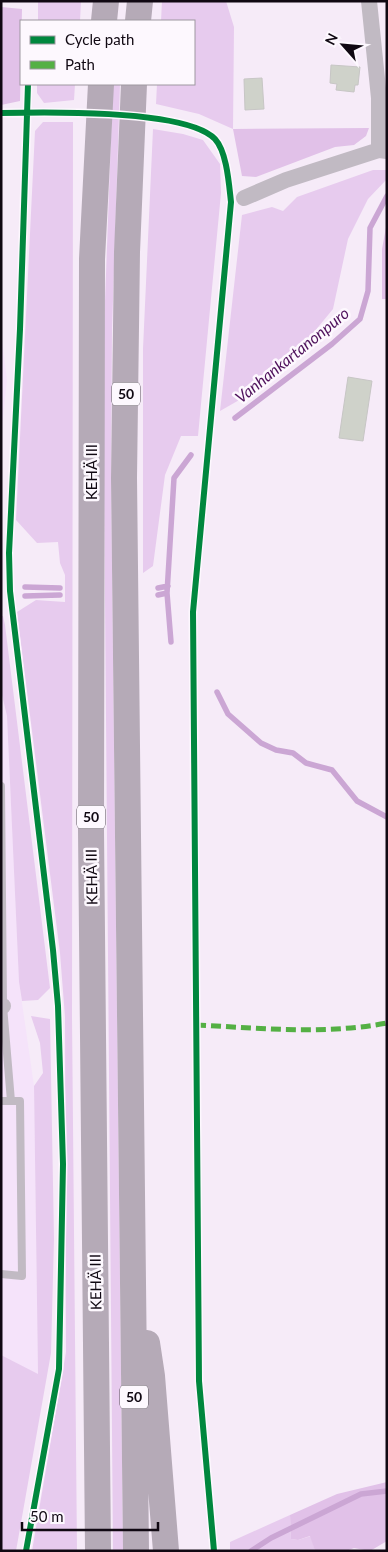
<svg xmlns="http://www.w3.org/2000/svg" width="388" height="1552" font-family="Lato,sans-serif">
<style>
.built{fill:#f5e3fa}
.green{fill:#e7cbee}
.forest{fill:#e1c1e8}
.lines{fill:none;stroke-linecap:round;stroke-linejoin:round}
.stream{stroke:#cba6d4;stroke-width:5.5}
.building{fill:#cfd2ca;stroke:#c7c6c5}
.service{stroke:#c1bac3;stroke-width:8}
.minor{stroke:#c1bac3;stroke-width:16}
.trunk{stroke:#b5aab7;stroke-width:26}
.quiet{stroke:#54b044;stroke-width:5;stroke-dasharray:10 5;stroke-linecap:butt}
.cycleway-casing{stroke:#fdf8fe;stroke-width:9}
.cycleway{stroke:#00873e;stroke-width:6}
.labels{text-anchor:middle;stroke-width:5;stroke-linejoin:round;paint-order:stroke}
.shield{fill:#fdf8fe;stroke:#575059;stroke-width:1}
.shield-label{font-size:14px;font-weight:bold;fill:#100812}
.street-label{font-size:15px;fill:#100812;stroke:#fdf8fe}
.water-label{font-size:16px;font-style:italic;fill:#4f125c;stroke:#fdf8fe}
</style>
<rect width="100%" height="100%" fill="#f6ebf8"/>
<!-- built -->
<path class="built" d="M1 332 7 380 1 437Z
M1 691 7 716 19 982 34 1086 38 1375 1 1355Z"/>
<!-- green -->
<path class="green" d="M38 1H81L80 21H38Z
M162 1H226L234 27 233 129 199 114 156 104 157 84H194V21H161Z
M37 84H75L74 100 44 103 37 93Z
M113 84H120L112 331 111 481 123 1551H113L104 479V328Z
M43 122H73L72 1017 77 1551H32L66 1352 65 1017 60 953 17 612 36 600 65 602V575L60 563 58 542 37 543 16 520 35 131Z
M153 129 183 134 203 140 220 164 221 193 198 436H181L165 475 153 566 143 573V349Z
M373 170H387V179L368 199 348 239 333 309 300 349 255 391 220 411 242 215 272 207 283 211 297 197Z
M1 616H3L5 625 50 988 38 1000 22 1001 19 982 7 716 1 691Z
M31 1016 50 1019 54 1239 51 1353 16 1551H1V1355L38 1374 34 1086 43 1073 40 1043Z
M290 1515 291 1539 298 1540 311 1536 315 1551H230V1542Z"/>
<!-- forest -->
<path class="forest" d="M1 7 22 9 20 101 1 105Z
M369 128 366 136 354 145 335 147 256 177 242 176 233 129Z
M387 222V299H382V249Z
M387 1482V1541L370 1551 354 1548 346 1551H315L310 1536 298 1540 291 1539 290 1515 337 1494Z"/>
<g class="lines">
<!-- stream -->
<path class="stream" d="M235 418 332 344 360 319 368 291 370 228 387 196
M25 587 60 588
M158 588 168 586
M167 593 171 642
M158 595 167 593 174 478 191 455
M25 596 60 595
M217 692 228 714 261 743 276 750 293 753 306 763 332 770 357 801 387 817
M251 1551 271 1538 361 1494 387 1491"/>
</g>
<!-- building -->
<path class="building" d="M331 65 360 67 358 85H355L354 92 336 90 337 84 330 83Z
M262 78 264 109 245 110 244 79Z
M348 377 372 381 363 441 339 438Z"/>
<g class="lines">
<!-- service -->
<path class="service" d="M1 786 3 1006 11 1101
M1 1101H20L22 1276 1 1274"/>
<!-- minor -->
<path class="minor" d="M369 1 379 98V150
M244 198 286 180 379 150 387 151
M1 1006H3"/>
<!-- trunk -->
<path class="trunk" d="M104 21 106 1
M138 21 140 1
M134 84 127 252 124 478 136 1551
M147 1343 152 1376 166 1551
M98 1551 91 830 92 259 101 84"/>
<!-- quiet -->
<path class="quiet" d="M196 1025C260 1028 323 1035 387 1023"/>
<defs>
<path id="cycleway" d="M1 113C45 112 186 109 215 139 227 152 229 185 231 202L193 612 199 1381 214 1551
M26 1551 59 1369 63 1164 58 1006 53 950 10 591 9 553 20 329 28 84"/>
</defs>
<!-- cycleway casing -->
<use href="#cycleway" class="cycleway-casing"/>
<!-- cycleway -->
<use href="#cycleway" class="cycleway"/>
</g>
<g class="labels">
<!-- shield labels -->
<g class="shield">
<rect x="112" y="382.5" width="28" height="23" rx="4"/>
<rect x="77" y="805.5" width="28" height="23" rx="4"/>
<rect x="120" y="1385.5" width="28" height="23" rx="4"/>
</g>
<g class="shield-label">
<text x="126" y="399">50</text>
<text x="91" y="822">50</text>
<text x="134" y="1402">50</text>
</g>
<!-- street labels -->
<g class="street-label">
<text transform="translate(92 472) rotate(-90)" y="5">KEHÄ III</text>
<text transform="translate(92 877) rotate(-91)" y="5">KEHÄ III</text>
<text transform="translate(96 1282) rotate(-91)" y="5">KEHÄ III</text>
</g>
<!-- water labels -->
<g class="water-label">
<text transform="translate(292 355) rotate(-39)" y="6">Vanhankartanonpuro</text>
</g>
</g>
<!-- border -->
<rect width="388" height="1552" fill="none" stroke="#100812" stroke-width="5"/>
<!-- legend -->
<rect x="20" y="20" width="175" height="65" fill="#fdf8fe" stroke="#9e98a0"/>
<rect x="30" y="36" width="25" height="8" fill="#00873e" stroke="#9e98a0"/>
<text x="65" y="45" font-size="15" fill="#100812">Cycle path</text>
<rect x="30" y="61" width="25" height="8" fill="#54b044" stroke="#9e98a0"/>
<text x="65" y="70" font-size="15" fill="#100812">Path</text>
<!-- north arrow -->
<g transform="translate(343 45) rotate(297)" stroke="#fdf8fe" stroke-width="4" paint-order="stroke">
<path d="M0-4L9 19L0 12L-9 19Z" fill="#100812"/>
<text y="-8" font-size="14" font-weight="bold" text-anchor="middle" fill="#100812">N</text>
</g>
<!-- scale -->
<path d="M22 1522v8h136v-8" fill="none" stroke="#100812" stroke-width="2.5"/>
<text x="30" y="1522" font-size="15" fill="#100812" stroke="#fdf8fe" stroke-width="4" paint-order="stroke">50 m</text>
</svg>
